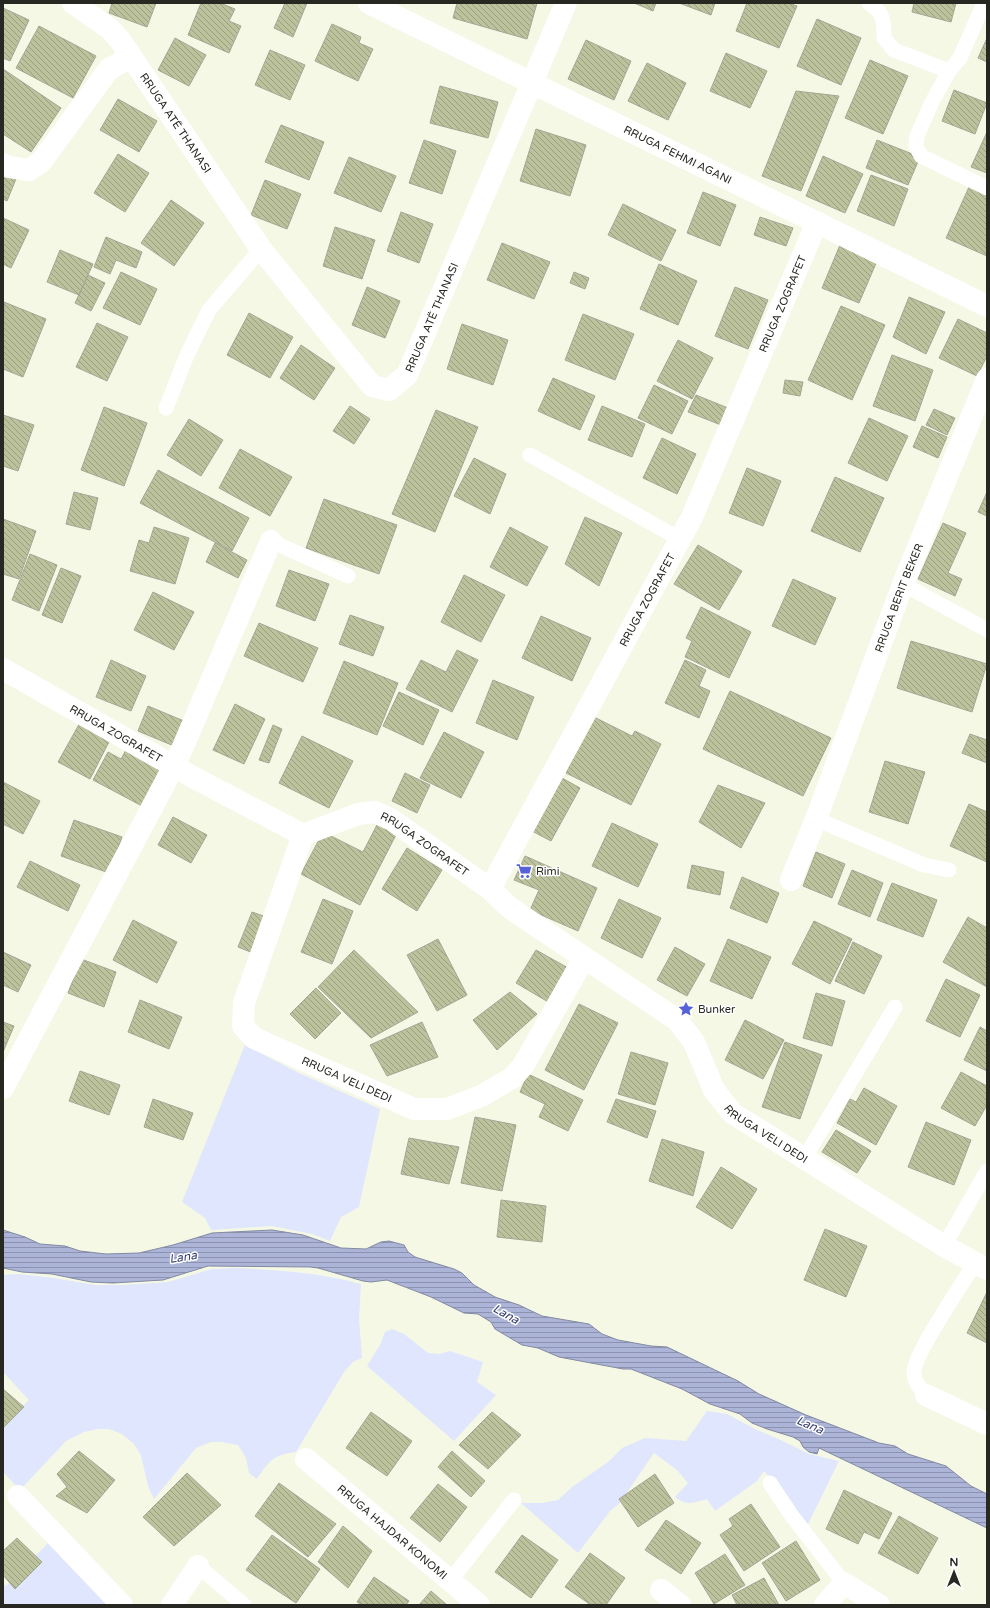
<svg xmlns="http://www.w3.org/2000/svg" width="990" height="1608" font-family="'Varela Round',sans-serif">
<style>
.grass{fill:#e0e6fe}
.water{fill:url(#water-rules);stroke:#848aa1}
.building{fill:url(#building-back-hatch);stroke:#a3a795}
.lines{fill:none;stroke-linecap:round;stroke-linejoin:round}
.service{stroke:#fff;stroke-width:15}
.minor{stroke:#fff;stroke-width:22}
.labels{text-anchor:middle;stroke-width:3;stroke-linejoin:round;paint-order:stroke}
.street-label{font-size:11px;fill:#262821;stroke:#fff}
.poi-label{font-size:11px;fill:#262821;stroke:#fff;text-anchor:start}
.water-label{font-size:12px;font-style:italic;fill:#363e6e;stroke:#fff}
</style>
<defs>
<pattern id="water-rules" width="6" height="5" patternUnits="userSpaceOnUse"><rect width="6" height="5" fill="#acb4d8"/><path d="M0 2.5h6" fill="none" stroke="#8c92af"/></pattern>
<pattern id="building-back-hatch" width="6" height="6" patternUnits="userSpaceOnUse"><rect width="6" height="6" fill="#bbc29c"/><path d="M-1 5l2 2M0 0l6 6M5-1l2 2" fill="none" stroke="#989e7f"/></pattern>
</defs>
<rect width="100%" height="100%" fill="#f4f8e5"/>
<!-- grass -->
<path class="grass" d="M245 1045 299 1073 380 1109 359 1207 341 1217 330 1241 312 1234 272 1226 211 1230 205 1218 182 1202Z
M237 1268C279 1270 321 1273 361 1284L359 1319 362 1358 353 1362 344 1372 296 1452C273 1455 270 1460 257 1479L249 1473 246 1458 238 1445 221 1442H211L196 1448 154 1499 148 1486 141 1455 133 1443 122 1434 109 1429H98L84 1432 66 1441 20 1490 3 1472V1425L29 1400 3 1372V1275L18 1274 54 1278 95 1285H122L168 1282 212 1269Z
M392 1329 404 1334 428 1353 439 1354 450 1351 483 1362 477 1382 496 1395 454 1441 367 1366 381 1343 385 1332Z
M707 1411 727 1414 755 1429 785 1442 809 1454 839 1461 808 1524 764 1471 757 1481 715 1511 707 1499C694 1503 686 1506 675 1497L688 1483 677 1470 654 1453 619 1504 611 1510 578 1553 521 1503H542L558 1500 572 1487 608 1462 622 1448 645 1438 686 1441Z
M50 1541 116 1605H3V1583L6 1586Z"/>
<!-- water -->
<path class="water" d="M3 1230 25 1237 40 1244 65 1246 80 1251 106 1254 139 1253 173 1245 212 1233 272 1230 303 1235 341 1248 366 1249 381 1242 389 1241 404 1245 408 1252 415 1257 454 1269 462 1273 474 1285 495 1297 519 1305 542 1316 589 1324 602 1334 618 1340 651 1346 667 1347 738 1381 759 1394 806 1415 879 1443 895 1446 908 1454 946 1466 971 1486 987 1494V1528L819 1448 817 1454 809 1452 803 1447 800 1441 793 1437 767 1429 752 1423 740 1414 710 1404 682 1389 631 1369H623L559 1357 538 1348 522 1345 495 1329 491 1322 478 1314 464 1313 431 1297 387 1280 371 1282 363 1281 318 1268 310 1267 208 1266 163 1280 113 1283 91 1282 52 1274 22 1272 3 1268Z"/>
<!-- building -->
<path class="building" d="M112 3H156L147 27 109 13Z
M201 3H220L235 9 229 21 241 26 229 53 188 35Z
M285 3H307L293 37 274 28Z
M457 3H537L527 39 453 18Z
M634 3H656L653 11Z
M679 3H715L711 15Z
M747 3H789L797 6 779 48 736 31Z
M914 3H956L951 22 912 12Z
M3 8 29 20 10 61 3 58Z
M817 19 861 38 841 85 797 66Z
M332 24 361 37 359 43 373 49 358 81 315 61Z
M39 26 96 56 73 98 16 68Z
M175 38 206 55 189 86 158 70Z
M987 38V62L978 58Z
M586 40 631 61 614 100 568 79Z
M270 50 305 65 290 100 255 85Z
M726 53 767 71 750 108 710 91Z
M870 60 908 76 883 134 845 118Z
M647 63 686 83 668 120 628 101Z
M3 69 61 108 31 152 3 134Z
M440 86 498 102 488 138 430 123Z
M954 90 987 103 975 134 942 121Z
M796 91 839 96 801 191 762 176Z
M118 99 157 121 139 152 100 130Z
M281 125 324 142 309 180 265 162Z
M536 129 586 145 570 196 520 181Z
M987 132V173L971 167Z
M424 140 456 151 442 194 409 183Z
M877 140 920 157 908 185 866 168Z
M118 154 149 173 125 212 94 193Z
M823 156 863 174 845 213 806 196Z
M349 157 396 176 381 212 334 193Z
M3 173 16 179 7 201 3 199Z
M871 175 908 189 894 226 857 211Z
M265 180 301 194 287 229 251 215Z
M969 187 987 195V256L946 238Z
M703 192 736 205 720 246 687 233Z
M171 200 204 223 174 266 141 243Z
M623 204 676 230 661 261 608 235Z
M401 212 433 224 419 263 387 251Z
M760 217 793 228 786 246 754 235Z
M3 218 29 230 11 268 3 264Z
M335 227 375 240 362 279 323 266Z
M106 237 142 252 136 268 116 260 110 274 94 267Z
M502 243 550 262 534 299 487 280Z
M840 245 877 261 859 303 822 288Z
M60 250 93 264 79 295 47 282Z
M659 264 697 281 678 325 640 309Z
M121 272 157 289 140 325 103 308Z
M574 272 589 278 585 289 570 283Z
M88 275 105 283 91 311 75 303Z
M367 287 400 301 385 338 352 325Z
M735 287 768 300 748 349 715 336Z
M909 297 945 312 926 354 893 337Z
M4 302 46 319 23 377 3 369Z
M841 306 885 325 852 400 808 380Z
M249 313 293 337 270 378 227 355Z
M583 314 634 334 615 380 565 360Z
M958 319 987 333V356L977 376 939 358Z
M97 323 128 337 107 381 76 367Z
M462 324 508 340 493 385 447 369Z
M678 340 713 358 692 399 657 381Z
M301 345 335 368 314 400 280 378Z
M892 355 933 370 915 421 873 406Z
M553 378 595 396 580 430 538 411Z
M785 380 803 382 800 396 783 393Z
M654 385 688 401 672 434 638 418Z
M696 395 728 408 721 425 688 412Z
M350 406 370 419 354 444 333 431Z
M602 406 645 424 632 457 588 440Z
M104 407 147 423 124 486 81 470Z
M934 409 955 418 947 435 926 425Z
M436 410 478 427 435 532 392 514Z
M3 415 34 425 18 471 3 466Z
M869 418 908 436 887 481 848 463Z
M189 419 223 440 201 476 167 455Z
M922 426 947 437 938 458 913 447Z
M662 438 696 454 677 494 643 478Z
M240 449 292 477 270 516 219 488Z
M474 458 506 474 490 514 454 496Z
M747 468 781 481 763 526 729 513Z
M158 470 249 518 232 551 140 503Z
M835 477 884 498 860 552 811 531Z
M74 492 98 498 90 530 66 524Z
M987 492V516L978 512Z
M324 499 397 525 379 574 306 548Z
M585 517 622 533 599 586 565 564Z
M3 519 36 531 19 579 3 574Z
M943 523 966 533 948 573 962 579 955 596 918 579Z
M154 527 189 538 175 584 130 571 139 540 149 543Z
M510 527 548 547 527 586 490 567Z
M215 543 247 560 238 578 206 562Z
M698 545 742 571 719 610 674 584Z
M30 554 57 565 39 611 12 600Z
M61 568 81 576 62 623 42 615Z
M289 570 329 584 315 621 276 606Z
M464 575 505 595 481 642 441 622Z
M793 579 836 598 815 645 772 626Z
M153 592 194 612 174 650 134 630Z
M701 607 751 632 729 678 685 657 692 641 686 638Z
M350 615 384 627 373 656 339 644Z
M541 616 591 638 572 681 522 658Z
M259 623 318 648 303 682 244 656Z
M911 641 987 664 972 712 897 688Z
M457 650 478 660 452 712 406 689 421 660 446 672Z
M111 660 146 676 131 711 96 697Z
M685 660 706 670 699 686 710 691 699 718 665 703Z
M344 661 398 683 377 735 323 713Z
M493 680 534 697 517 740 476 723Z
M730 691 831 738 803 796 703 749Z
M399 692 439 710 423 745 383 726Z
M235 704 265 719 244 764 213 750Z
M148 706 184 721 174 746 138 731Z
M592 716 632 736 635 731 661 744 631 805 566 773Z
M82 719 112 736 90 779 58 762Z
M273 725 282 729 269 763 259 760Z
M444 732 484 752 461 798 420 778Z
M970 734 987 740V763L962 753Z
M302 736 353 761 329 808 279 783Z
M126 750 164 771 144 807 93 780 108 752 121 759Z
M885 761 925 772 908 824 869 812Z
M405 773 430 785 417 813 392 801Z
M562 778 580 788 551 841 532 831Z
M3 782 40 801 23 834 3 824Z
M718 785 765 803 741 848 699 822Z
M969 804 987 812V862L950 846Z
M173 817 207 835 191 863 158 845Z
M74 820 122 837 109 873 61 856Z
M379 821 398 831 360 905 301 874 323 832 363 852Z
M612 823 658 844 638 887 592 866Z
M407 848 442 870 417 911 382 889Z
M816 852 845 864 832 898 803 886Z
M525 856 597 888 578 931 530 910 539 890 514 880Z
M30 861 80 885 68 911 17 887Z
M692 865 724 872 720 895 687 888Z
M852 870 883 883 870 917 838 904Z
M742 877 779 893 767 923 730 908Z
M892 883 937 900 923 937 877 920Z
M323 899 353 911 332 964 301 952Z
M619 899 661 918 642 958 601 938Z
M252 912 272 919 258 955 238 947Z
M968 917 987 928V987L943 962Z
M133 920 177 942 157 983 113 960Z
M814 921 852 939 830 984 792 964Z
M438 939 467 995 437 1011 407 955Z
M728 939 771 957 752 999 710 981Z
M853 942 882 956 864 994 835 981Z
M675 947 705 964 687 996 657 980Z
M354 950 418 1012 371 1038 318 987Z
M536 950 570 969 550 1003 516 983Z
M3 952 31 965 18 992 3 985Z
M81 959 116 972 104 1007 68 993Z
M946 979 980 995 960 1037 926 1021Z
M316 988 341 1013 315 1039 290 1014Z
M510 992 537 1014 497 1050 473 1020Z
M816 993 845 1001 832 1046 803 1038Z
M140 1000 182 1017 169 1049 128 1032Z
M579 1004 618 1023 584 1090 545 1070Z
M745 1020 784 1040 763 1079 725 1060Z
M3 1022 14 1026 3 1052Z
M422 1022 438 1057 387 1076 370 1045Z
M980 1027 987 1031V1071L964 1060Z
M785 1042 822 1055 800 1119 762 1107Z
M631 1052 668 1063 655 1105 618 1094Z
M80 1071 120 1085 109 1115 69 1101Z
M961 1072 987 1086V1105L975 1126 941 1108Z
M528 1074 583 1100 568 1131 539 1117 545 1104 520 1092Z
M864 1088 897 1106 876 1145 837 1123 850 1099 856 1102Z
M153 1099 193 1113 183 1140 144 1127Z
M616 1099 656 1111 647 1138 607 1122Z
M475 1117 516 1125 502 1191 461 1183Z
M926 1122 971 1140 954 1185 908 1167Z
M836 1130 871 1151 857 1173 822 1152Z
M409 1138 459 1147 449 1184 401 1174Z
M662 1139 704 1152 693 1196 649 1181Z
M721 1167 757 1189 732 1229 696 1207Z
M501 1200 546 1206 542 1242 497 1237Z
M825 1229 867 1246 846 1297 804 1280Z
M987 1292V1343L967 1333Z
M3 1389 24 1407 3 1428Z
M371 1412 412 1441 387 1476 346 1448Z
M492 1412 521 1435 488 1469 459 1445Z
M79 1451 115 1480 87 1513 56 1496 67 1487 57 1474Z
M452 1451 485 1481 471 1497 438 1467Z
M187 1473 221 1505 174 1546 143 1517Z
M655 1474 674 1503 638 1527 619 1499Z
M279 1483 336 1524 308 1557 255 1516Z
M438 1484 467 1507 440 1542 410 1518Z
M844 1490 892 1513 879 1539 864 1532 858 1544 826 1529Z
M751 1504 780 1547 744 1571 720 1535 733 1526 729 1519Z
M899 1516 938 1538 918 1574 878 1553Z
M666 1520 701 1543 681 1574 645 1550Z
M343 1526 372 1551 348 1588 318 1562Z
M272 1535 320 1569 296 1603 246 1570Z
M522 1535 558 1560 531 1598 495 1572Z
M17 1538 42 1562 15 1589 3 1575V1551Z
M796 1541 820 1580 786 1601 762 1563Z
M590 1553 625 1578 606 1605H591L565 1587Z
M725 1554 745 1585 714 1604 695 1573Z
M374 1577 409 1601 406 1605H362L357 1602Z
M764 1578 779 1605H737L732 1595Z
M431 1591 447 1605H419Z"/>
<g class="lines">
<!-- service -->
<path class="service" d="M869 3C884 13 884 21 884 38L894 50 949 71
M984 3 960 58 949 71 932 102 917 136 916 146 921 156 987 188
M166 408 187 355 209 310 261 249
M530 455 680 539
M271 541 348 576
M903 584 987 630
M816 819 924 865 949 870
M804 1159 895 1007
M944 1246 987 1171
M926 1395C920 1388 914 1382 914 1372 913 1356 964 1281 975 1263
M770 1483 792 1516 844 1583
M198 1566 244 1605
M450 1581 514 1500"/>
<!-- minor -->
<g class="minor">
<path id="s1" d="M73 3 110 29 120 40 261 249 372 386 389 390 407 375 566 3"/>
<path id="s2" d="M369 3 987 306"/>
<path d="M3 164 9 167 29 170 41 162 109 69 131 57"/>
<path id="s3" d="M3 669 191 776 303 835 358 814 375 812 392 820 490 889 510 908 677 1020 694 1042 714 1090 732 1113 944 1246 987 1269"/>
<path id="s4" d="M303 835 244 1003 243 1026 254 1038 414 1109H447L481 1096 512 1078 523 1066 584 958"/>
<path id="s5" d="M791 880 816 819 903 584 987 379"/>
<path id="s6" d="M490 889 692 517 817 222"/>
<path d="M3 1088 166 781 182 749 271 541"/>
<path d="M926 1395 987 1424"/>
<path id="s7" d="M306 1459 479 1605"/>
<path d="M18 1496 122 1605"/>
<path d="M661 1590 680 1605"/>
<path d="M172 1605 198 1566"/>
<path d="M825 1605 844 1583 879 1605"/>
</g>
</g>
<!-- icons -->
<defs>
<symbol id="supermarket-bare" viewBox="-9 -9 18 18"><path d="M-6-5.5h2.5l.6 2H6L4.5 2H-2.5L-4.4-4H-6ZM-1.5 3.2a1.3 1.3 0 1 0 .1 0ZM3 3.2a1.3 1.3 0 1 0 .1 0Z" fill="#5662d8" stroke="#fff" stroke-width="2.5" paint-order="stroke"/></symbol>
<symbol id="sight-bare" viewBox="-9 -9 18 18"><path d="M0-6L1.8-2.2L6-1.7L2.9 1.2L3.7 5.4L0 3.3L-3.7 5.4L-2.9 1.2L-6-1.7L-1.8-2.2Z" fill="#5662d8" stroke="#fff" stroke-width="2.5" paint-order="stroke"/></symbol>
</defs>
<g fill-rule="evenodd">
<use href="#supermarket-bare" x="513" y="860" width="22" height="22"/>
<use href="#sight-bare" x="675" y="998" width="22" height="22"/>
</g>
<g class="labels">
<!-- street labels -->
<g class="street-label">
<text dy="4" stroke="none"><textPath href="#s1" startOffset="160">RRUGA ATË THANASI</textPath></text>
<text dy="4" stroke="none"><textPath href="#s2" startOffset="344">RRUGA FEHMI AGANI</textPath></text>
<text dy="4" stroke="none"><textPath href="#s6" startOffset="655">RRUGA ZOGRAFET</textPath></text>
<text dy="4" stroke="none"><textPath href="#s1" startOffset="592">RRUGA ATË THANASI</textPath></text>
<text dy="4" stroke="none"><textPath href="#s5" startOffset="302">RRUGA BERIT BEKER</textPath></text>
<text dy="4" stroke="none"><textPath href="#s6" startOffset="329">RRUGA ZOGRAFET</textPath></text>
<text dy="4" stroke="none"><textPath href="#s3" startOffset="130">RRUGA ZOGRAFET</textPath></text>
<text dy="4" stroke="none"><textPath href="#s3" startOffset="478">RRUGA ZOGRAFET</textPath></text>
<text dy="4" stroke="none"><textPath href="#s4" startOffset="319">RRUGA VELI DEDI</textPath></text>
<text dy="4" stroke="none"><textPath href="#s3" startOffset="935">RRUGA VELI DEDI</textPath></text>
<text dy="4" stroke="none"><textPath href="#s7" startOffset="113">RRUGA HAJDAR KONOMI</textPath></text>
</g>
<!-- poi labels -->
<g class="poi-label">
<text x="536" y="875">Rimi</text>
<text x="698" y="1013">Bunker</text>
</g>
<!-- water labels -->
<g class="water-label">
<text transform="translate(183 1257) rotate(-9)" y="4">Lana</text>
<text transform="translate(506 1314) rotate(29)" y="4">Lana</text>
<text transform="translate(810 1425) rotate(23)" y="4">Lana</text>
</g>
</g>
<!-- border -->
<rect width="990" height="1608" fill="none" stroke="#262821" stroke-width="8"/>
<!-- north arrow -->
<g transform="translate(954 1572)" stroke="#ffffff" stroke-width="3" paint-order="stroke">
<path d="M0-3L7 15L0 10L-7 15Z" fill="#262821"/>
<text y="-6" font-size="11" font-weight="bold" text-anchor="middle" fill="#262821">N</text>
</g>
</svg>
